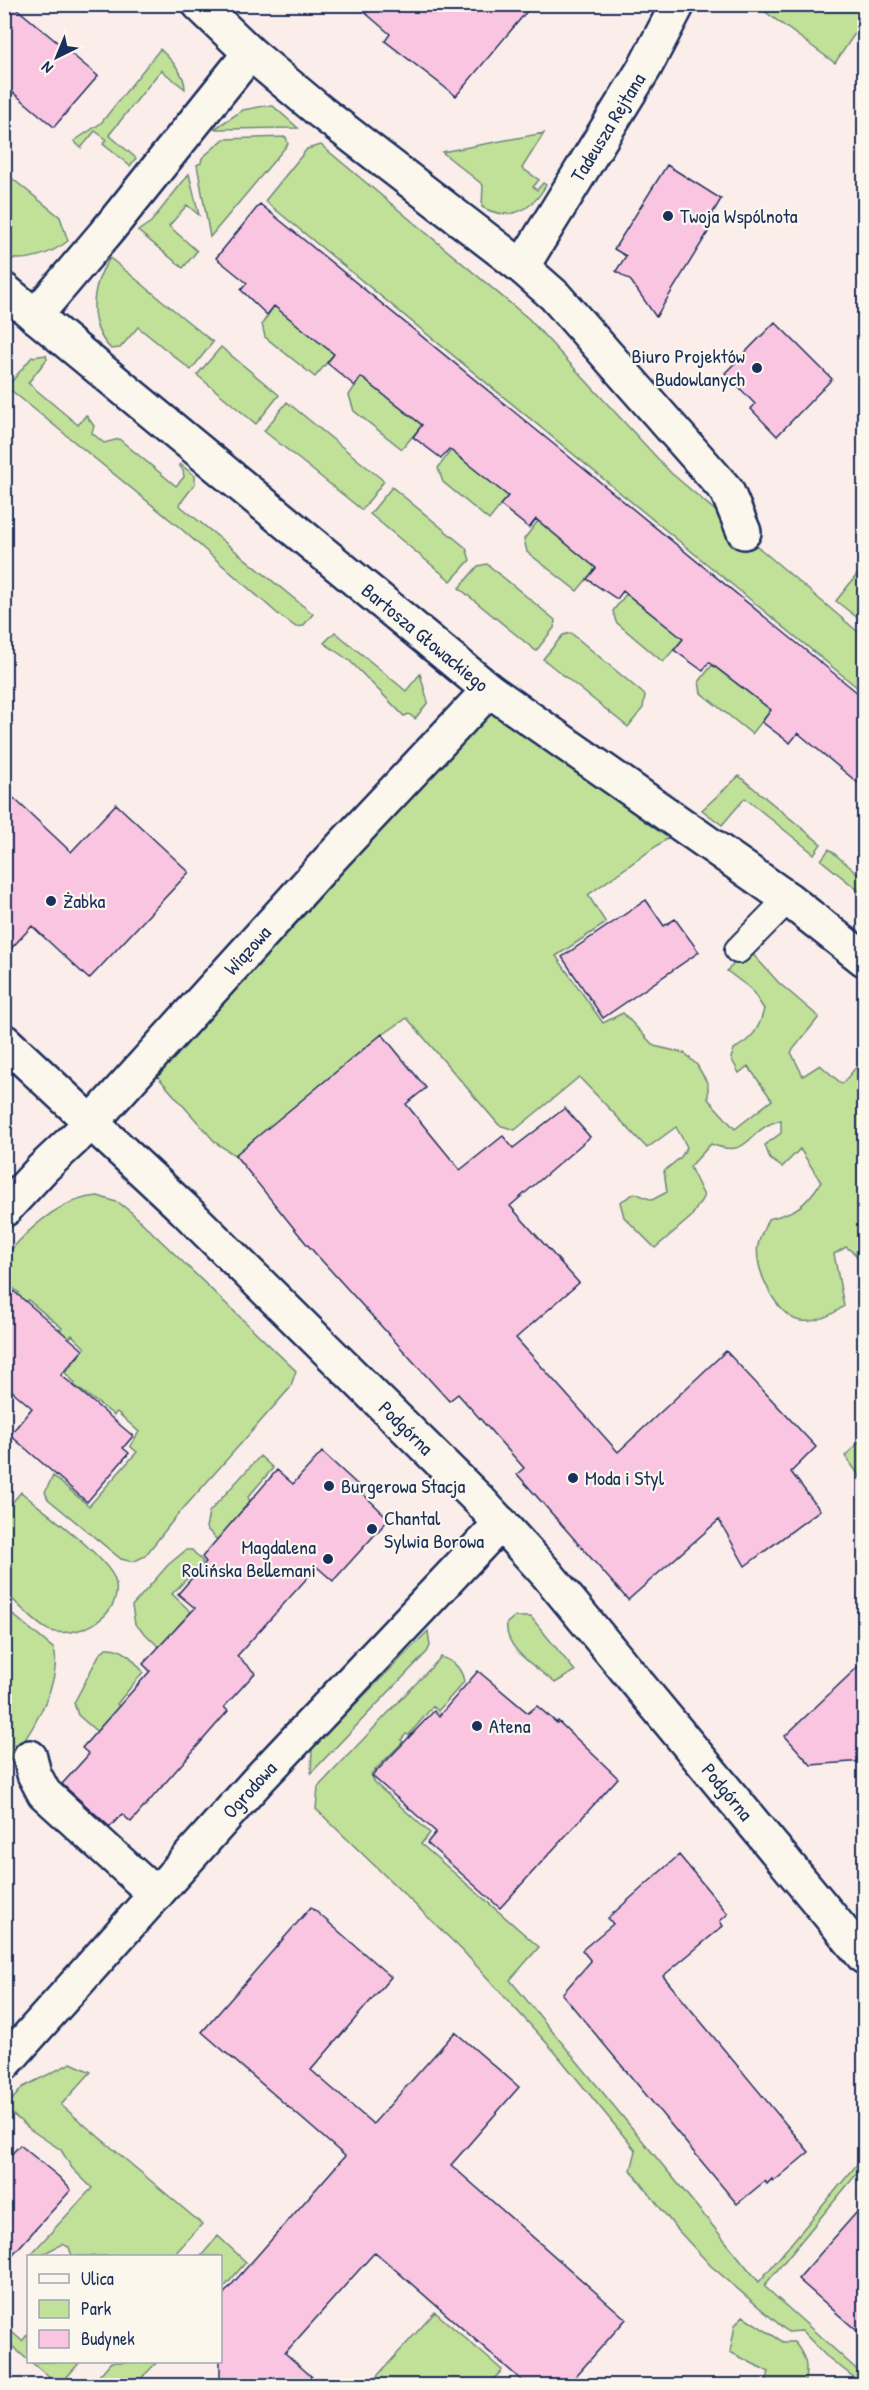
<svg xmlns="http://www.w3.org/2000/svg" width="869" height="2390" font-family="'Patrick Hand',sans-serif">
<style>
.green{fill:#c1e098;stroke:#6e887b;stroke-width:1.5}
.building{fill:#fac5e1;stroke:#1b2f5e;stroke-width:1.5}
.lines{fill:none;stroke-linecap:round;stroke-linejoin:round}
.service-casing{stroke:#1b2f5e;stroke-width:30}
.minor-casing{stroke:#1b2f5e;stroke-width:38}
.tertiary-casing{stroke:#1b2f5e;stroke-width:38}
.service{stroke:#fbf7ec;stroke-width:26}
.minor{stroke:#fbf7ec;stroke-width:33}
.tertiary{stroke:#fbf7ec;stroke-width:33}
.poi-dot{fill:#1b2f5e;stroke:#fbf7ec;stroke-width:2}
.labels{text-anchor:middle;stroke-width:4.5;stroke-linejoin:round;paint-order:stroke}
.street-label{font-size:20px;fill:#1b2f5e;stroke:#fbf7ec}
.poi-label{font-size:20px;fill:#1b2f5e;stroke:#fbf7ec;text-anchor:start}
</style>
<rect width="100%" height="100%" fill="#fbedea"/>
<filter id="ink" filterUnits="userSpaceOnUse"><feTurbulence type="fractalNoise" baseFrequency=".0167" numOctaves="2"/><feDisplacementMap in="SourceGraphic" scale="12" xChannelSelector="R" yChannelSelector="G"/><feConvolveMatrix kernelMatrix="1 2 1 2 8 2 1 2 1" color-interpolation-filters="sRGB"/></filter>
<g filter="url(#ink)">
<!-- green -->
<path class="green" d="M756 5H864V20L835 63Z
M160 49C171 60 185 73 185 89L161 70 109 135 136 158 130 166 103 144 106 139 95 131 81 148 74 141 101 123Z
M264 106H273L298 128 214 129 243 110Z
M544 133 522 168 539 180 533 187 537 190 543 183 546 185C532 211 509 222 482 207L483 185 442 152Z
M286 137 288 144 210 237 197 165 201 163 202 158 224 139Z
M321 145 529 319 671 473 864 637V693L265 201 307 149Z
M4 172 60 217 68 241C51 254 26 263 5 257Z
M189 174 199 215 187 205 169 226 197 251 183 268 138 231 151 222Z
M110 258 213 342 191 370 138 327 120 348 111 349C86 324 91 285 110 258Z
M274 306 334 354 315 377 265 337 262 324Z
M221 347 279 395 256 424 197 375Z
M46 355 47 359 28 383 78 425 86 415 94 426 92 433 104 443 119 439 176 486 184 477 183 470 179 465 180 464 195 476V484L179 505 313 614 303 626 296 627 279 615 179 527 7 387 32 357Z
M361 377 422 425 402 449 354 411 349 395Z
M287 402 384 481 362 510 264 431Z
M451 450 508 496 489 520 443 482 438 468Z
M392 487 466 548 470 560 451 581 370 514Z
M538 521 596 568 577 591 527 552 524 539Z
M487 564 555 620 554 628 536 651 459 588 478 566Z
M864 566V623L836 601Z
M626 594 683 639 663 662 616 622 613 611Z
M335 632 406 691 420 674 428 702 415 719 409 714 404 716 350 661 324 643Z
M571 633 645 695 643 708 628 727 543 659 563 635Z
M712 665 771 710 752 734 701 693 699 682Z
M489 706 669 837 588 895 606 923 556 956 603 1023 623 1013 654 1046 684 1053 697 1065 708 1084V1099L735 1129 772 1100 748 1066 739 1073 731 1058 734 1049C752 1039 759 1030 764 1009L751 989 727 971 748 949 779 983 819 1017 791 1052 803 1076 820 1065 842 1084 864 1058V1294L855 1289 862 1264 855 1254 846 1247 834 1254 844 1306C832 1315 817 1323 801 1321 777 1318 753 1267 758 1245 760 1236 765 1227 768 1219 797 1212 805 1206 821 1182L800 1149 782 1167 770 1159 765 1145 781 1133V1120C745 1129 752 1160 711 1144L690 1167 704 1196 691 1217 655 1248 624 1217 620 1202 635 1193 652 1200 667 1192 664 1171 681 1157 687 1147 676 1127 647 1148 579 1077 515 1130 499 1125 407 1018 375 1040 236 1156 216 1143 157 1076 308 911Z
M739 776 821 844 814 854 745 798 722 825 702 810Z
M829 849 864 879V895L821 860Z
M98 1196 119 1203 131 1212 296 1371 290 1388 175 1518 145 1556 133 1562 121 1559 48 1499 45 1492 53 1476 89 1506 137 1452 130 1446 139 1432 117 1412 114 1415 74 1385 75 1383 65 1373 85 1348 72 1335 69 1338 60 1331 62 1328 28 1300 25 1302 18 1295 19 1293 5 1281V1257C28 1229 60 1198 98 1196Z
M864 1437V1482L845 1456Z
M260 1456 273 1468 248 1497 251 1504 220 1543 206 1528 209 1512Z
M21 1492C42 1510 108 1557 115 1580 125 1615 79 1639 51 1631 39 1628 15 1601 5 1592V1511Z
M186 1550H192L203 1562 172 1594 191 1612 177 1627 180 1631 163 1651 135 1624 132 1606 168 1565Z
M5 1608 54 1649C63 1684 27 1741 5 1766Z
M514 1617H531L575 1671 555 1683C538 1668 503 1649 507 1623Z
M428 1631 430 1646 427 1652 311 1773 312 1748Z
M106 1648C124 1647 133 1659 143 1672L117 1704 124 1712 102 1736 78 1715 74 1703 99 1655Z
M441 1657C454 1661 462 1668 464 1682L438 1711 433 1706 409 1735 406 1734 401 1740 403 1742 371 1774 375 1783 430 1833 421 1844 539 1947 510 1980 759 2282 864 2156V2165L764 2286 864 2376V2385L825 2355 802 2331 788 2332 711 2266 675 2227 631 2170 636 2151 554 2051 462 1950 316 1809 318 1787Z
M71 2063 91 2072 61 2105 202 2224 173 2256H72L69 2247 62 2244 39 2256 31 2254 92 2188 72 2168 61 2150 31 2130 5 2108 23 2087Z
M218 2236 246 2262 221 2291 220 2256H201Z
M435 2312 502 2370 489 2385H369Z
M743 2316 783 2342H794C807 2357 808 2367 804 2385L766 2383 769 2372 730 2352 735 2325Z
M4 2325 22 2341 28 2334V2360L5 2340Z
M31 2362H80L59 2386 42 2385 49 2377Z
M111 2362H157L135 2385H91Z"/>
<!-- building -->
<path class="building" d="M4 4H11L98 76 54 127 4 85Z
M355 4H533L456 96 385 41 390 34Z
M667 165 721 199 705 226 710 229 656 317 631 281 616 271 626 256 614 249Z
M260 204 864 698V788L798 733 790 743 762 722 771 710 709 662 703 671 674 650 683 639 623 591 617 599 587 579 596 568 536 519 529 528 500 505 508 496 449 449 441 458 413 437 422 425 361 377 355 386 327 363 334 354 274 306 267 315 241 290 247 283 216 258Z
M775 322 832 379 777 436 751 409 755 404 725 373Z
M4 789 71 852 116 804 189 872 89 979 32 926 4 956Z
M646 900 664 926 675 919 699 952 603 1018 562 957Z
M382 1034 426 1088 406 1104 460 1170 503 1136 513 1148 565 1108 590 1137 510 1206 579 1283 516 1338 618 1452 726 1351 816 1447 791 1472 820 1510 745 1566 719 1520 628 1600 517 1474 524 1468 458 1394 449 1401 305 1242 235 1155Z
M4 1283 83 1350 61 1375 133 1436 123 1448 129 1453 87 1502 10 1435 32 1408 4 1384Z
M322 1452 359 1486 357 1488 389 1519 333 1581 317 1567 237 1656 255 1673 224 1707 228 1711 131 1822 122 1814 110 1827 62 1784 89 1754 82 1748 150 1671 143 1664 195 1608 178 1594 206 1562 202 1557 277 1470 293 1484Z
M864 1661V1761L811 1765 785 1736Z
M478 1671 528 1713 537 1706 557 1723 558 1721 618 1778 500 1908 427 1843 436 1832 372 1776 434 1711 439 1716Z
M679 1855 728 1914 720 1921 723 1926 663 1976 809 2152 773 2182 772 2179 767 2184 765 2181 737 2204 562 1994 591 1961 582 1950 613 1924 608 1918Z
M311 1907 391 1977 311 2070 373 2124 455 2032 519 2087 451 2165 626 2319 568 2385H527L375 2252 285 2353 321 2385H220V2298L345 2156 202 2032Z
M20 2145 59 2177 71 2190 4 2264V2162Z
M864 2204V2337L798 2279Z"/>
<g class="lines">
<defs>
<path id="service" d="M738 950 788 899"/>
<g id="minor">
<path d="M199 4 250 53 322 113 522 267 555 296 727 491 744 532"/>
<path id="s1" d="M522 267 645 67 678 4"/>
<path id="s2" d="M4 290 489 690 788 899 864 959"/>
<path d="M35 316 108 230 250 53"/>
<path id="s3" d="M4 1210 43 1168 91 1123 331 858 489 690"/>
<path d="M30 1757 34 1774 44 1793 156 1895"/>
<path id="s4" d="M4 2064 260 1778 501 1523"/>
</g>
<g id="tertiary">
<path id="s5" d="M4 1041 183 1208 479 1500 547 1574 864 1957"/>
</g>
</defs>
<!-- service casing -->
<use href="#service" class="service-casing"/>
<!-- minor casing -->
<use href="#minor" class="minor-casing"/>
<!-- tertiary casing -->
<use href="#tertiary" class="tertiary-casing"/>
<!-- service -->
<use href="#service" class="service"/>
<!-- minor -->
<use href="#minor" class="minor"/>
<!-- tertiary -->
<use href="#tertiary" class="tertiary"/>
</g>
</g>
<!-- markers -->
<g class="poi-dot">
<circle cx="668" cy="216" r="6"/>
<circle cx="757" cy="368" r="6"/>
<circle cx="51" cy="901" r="6"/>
<circle cx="573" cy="1478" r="6"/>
<circle cx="329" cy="1486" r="6"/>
<circle cx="372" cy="1529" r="6"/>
<circle cx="328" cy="1559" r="6"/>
<circle cx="477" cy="1726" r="6"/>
</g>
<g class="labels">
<!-- street labels -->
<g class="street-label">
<text dy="7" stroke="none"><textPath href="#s1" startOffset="164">Tadeusza Rejtana</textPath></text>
<text dy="7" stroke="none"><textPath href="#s2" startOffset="546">Bartosza Głowackiego</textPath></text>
<text dy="7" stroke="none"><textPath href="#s3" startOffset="356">Wiązowa</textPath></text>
<text dy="7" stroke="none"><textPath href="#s5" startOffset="558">Podgórna</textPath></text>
<text dy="7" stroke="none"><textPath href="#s4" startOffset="368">Ogrodowa</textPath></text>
<text dy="7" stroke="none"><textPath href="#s5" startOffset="1044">Podgórna</textPath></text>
</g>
<!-- poi labels -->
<g class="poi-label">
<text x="680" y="223">Twoja Wspólnota</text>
<text x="745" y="363" text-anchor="end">Biuro Projektów<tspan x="745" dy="23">Budowlanych</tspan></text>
<text x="63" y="908">Żabka</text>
<text x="585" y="1485">Moda i Styl</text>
<text x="341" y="1493">Burgerowa Stacja</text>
<text x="384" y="1525">Chantal<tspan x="384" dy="23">Sylwia Borowa</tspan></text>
<text x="316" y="1554" text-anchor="end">Magdalena<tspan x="316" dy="23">Rolińska Bellemani</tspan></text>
<text x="489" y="1733">Atena</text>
</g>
</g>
<!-- margin -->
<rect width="869" height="2390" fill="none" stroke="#fbf7ec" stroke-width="24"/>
<rect x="12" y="12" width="845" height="2366" fill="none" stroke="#1b2f5e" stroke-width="2" filter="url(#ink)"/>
<!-- legend -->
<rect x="27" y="2255" width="195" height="108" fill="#fbf7ec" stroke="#a1a7b3" stroke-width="1.5"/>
<rect x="39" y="2274" width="30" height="9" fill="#fbf7ec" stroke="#a1a7b3" stroke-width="1.5"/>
<text x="81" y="2285" font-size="18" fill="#1b2f5e">Ulica</text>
<rect x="39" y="2300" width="30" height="18" fill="#c1e098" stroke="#a1a7b3" stroke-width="1.5"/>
<text x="81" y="2315" font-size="18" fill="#1b2f5e">Park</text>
<rect x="39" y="2330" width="30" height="18" fill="#fac5e1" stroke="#a1a7b3" stroke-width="1.5"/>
<text x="81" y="2345" font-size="18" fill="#1b2f5e">Budynek</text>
<!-- north arrow -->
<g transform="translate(57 57) rotate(223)" stroke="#fbf7ec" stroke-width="4.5" paint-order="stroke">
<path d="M0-4.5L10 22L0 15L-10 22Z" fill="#1b2f5e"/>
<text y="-9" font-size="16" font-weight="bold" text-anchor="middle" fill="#1b2f5e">N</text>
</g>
</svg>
